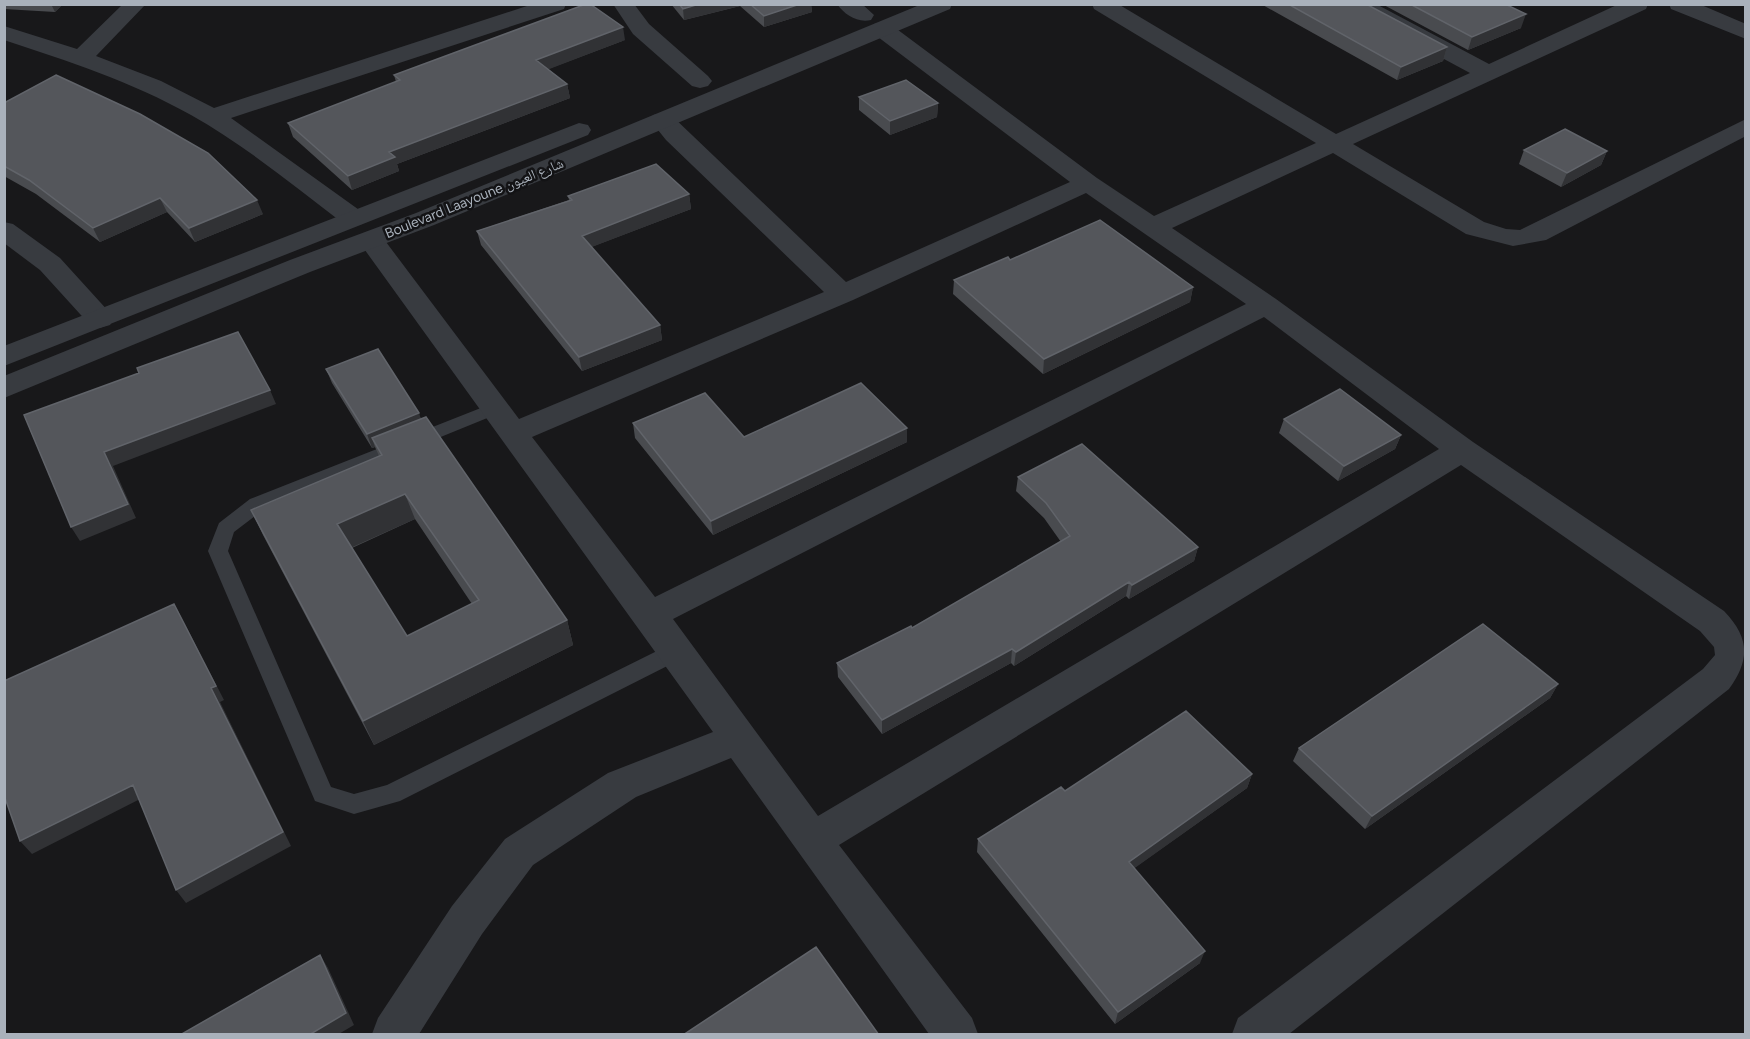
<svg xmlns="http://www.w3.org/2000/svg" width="1750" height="1039" font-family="Figtree,'Noto Naskh Arabic',sans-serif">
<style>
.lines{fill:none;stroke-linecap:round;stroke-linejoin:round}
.service{fill:#383b40;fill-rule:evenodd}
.minor{fill:#383b40;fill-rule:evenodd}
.tertiary{fill:#383b40;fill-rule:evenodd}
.wall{fill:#494b4f;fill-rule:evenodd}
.shaded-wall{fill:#313235}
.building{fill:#54565b;stroke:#61646a;stroke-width:1.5;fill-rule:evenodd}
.labels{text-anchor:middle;stroke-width:5;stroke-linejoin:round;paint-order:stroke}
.far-street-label{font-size:14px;fill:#a9b1bb;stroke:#131315}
</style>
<rect width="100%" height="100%" fill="#18181a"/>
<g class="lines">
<!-- service -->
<path class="service" d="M496 402 502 404 505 408 502 412 264 509 234 532 228 551 331 787 354 794 387 785 669 645 677 643 685 645 688 651 685 657 400 801 354 814 315 801 208 551 219 523 250 499Z"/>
<!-- minor -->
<path class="minor" d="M123 4H146L96 56 161 81 214 108 533 4H566L564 9 231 118 362 212 366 218 362 224 353 226 344 224C294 186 246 146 191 115 132 82 68 61 4 40V26L77 49Z
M613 4H634L649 24 708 76 712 81 708 86 700 88 692 86 633 34Z
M837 4H862L874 15 871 20C857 23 845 15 837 4Z
M1092 4H1118L1336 134 1470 73 1351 9 1349 4H1376L1489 64 1619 4H1648L1646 9 1353 144 1484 222 1506 229 1520 230 1746 119V136L1546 240 1513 246 1466 234 1333 153 1172 228 1276 299 1473 442 1724 611C1750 638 1750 660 1729 689L1289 1034H1232L1238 1018 1703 669 1715 655 1714 647 1700 631 1461 465 839 845 972 1018 978 1034H929L731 758 636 797 533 865 482 934 419 1034H372L378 1018 452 906 505 839 608 773 713 732 362 246 358 240 362 234 371 232 380 234 519 419 824 292 666 140 650 120 653 115 662 113 671 115 846 282 1070 182 874 34 871 29 874 24 882 22 890 24 1097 178 1154 216 1316 143 1094 9ZM1086 193 1246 304 655 597 532 437 853 300ZM1264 317 1439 449 818 816 673 619Z
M1669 4H1699L1746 24V39L1671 9Z
M4 222 13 224 60 258 110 313 114 319 110 325 100 328 90 325 40 270 4 243Z"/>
<!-- tertiary -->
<path class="tertiary" d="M922 4H952L950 9 434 225 310 272 4 398V376L290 260 416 213Z
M579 123 588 125 591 130 588 135 4 366V346Z"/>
</g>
<!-- wall -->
<path class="wall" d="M4 4H63L55 12 4 9Z
M671 4H811L812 12 764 27 740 6 684 20Z
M1261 4H1366L1447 47 1443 61 1397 80Z
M1382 4H1505L1521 28 1468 50Z
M625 40 548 69 567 84 570 98 397 164 399 171 352 190 293 137 288 123 396 82 394 75Z
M859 97 938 103 937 117 890 135 859 110Z
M4 103 263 214 195 242 167 212 100 242 36 194 4 176Z
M1524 150 1607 151 1601 165 1561 187 1519 164Z
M689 194 691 209 591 247 660 325 662 340 582 371 481 245 477 231 569 200 568 196Z
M1010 260 1193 287 1190 302 1043 374 953 294 954 280Z
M326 369 421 418 567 620 573 645 374 745 263 535 251 510 379 456 375 447 372 448 332 383ZM415 519 472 604 407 636 352 548Z
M1284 419 1401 435 1395 449 1338 481 1279 433Z
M633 423 744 437 907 428V442L713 535 635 438Z
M1018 477 1198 547 1194 561 1129 599 1126 596 1014 666 1011 663 882 734 838 677 837 663 912 628 1061 542 1044 518 1016 491Z
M1558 684 1550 698 1365 829 1293 761 1299 748Z
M1252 774 1247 788 1134 868 1200 963 1115 1024 977 852 978 839 1065 791Z"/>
<!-- shaded-wall -->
<path class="shaded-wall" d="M51 4H63L55 12Z
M699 4H740V6L684 20 683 9Z
M800 4H811L812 12 764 27V16Z
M1526 14 1521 28 1468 50 1472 37Z
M623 27 625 40 539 73 536 60Z
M1447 47 1443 61 1397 80 1401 67Z
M567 84 570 98 397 164 399 171 352 190 348 176 389 152Z
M938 103 937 117 890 135V121Z
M1607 151 1601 165 1561 187 1567 173Z
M689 194 691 209 584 250 582 236Z
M160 198 167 212 100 242 93 228Z
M257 200 263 214 195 242 189 228Z
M1193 287 1190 302 1043 374 1044 359Z
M660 325 662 340 582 371 579 357Z
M270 390 276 404 113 466 136 518 80 541 71 527 104 452Z
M419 413 424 428 372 438 375 447 372 448 367 434Z
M907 428V442L713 535 711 521Z
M1401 435 1395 449 1338 481 1344 466Z
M405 494 415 519 348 549 337 524Z
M1198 547 1194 561 1129 599 1132 585Z
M1129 582 1126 596 1014 666 1016 652Z
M174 604 182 618 224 700 220 702 291 846 186 903 176 890Z
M567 620 573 645 374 745 363 721Z
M1012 649 1011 663 882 734V720Z
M1558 684 1550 698 1365 829 1372 816Z
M1252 774 1247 788 1125 875 1129 862Z
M133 785 142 798 32 854 20 841Z
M1205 951 1200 963 1115 1024 1118 1012Z
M320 955 328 968 354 1025 337 1035H309Z"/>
<!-- building -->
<path class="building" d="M586 4H590L623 27 536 60 567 84 389 152 395 157 348 176 288 123 400 80 394 75Z
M679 4H699L683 9Z
M750 4H800L764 16Z
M1288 4H1366L1447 47 1401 67Z
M1410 4H1505L1526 14 1472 37Z
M56 75 140 114 208 153 257 200 189 228 160 198 93 228 29 180 4 166V103Z
M906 80 938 103 890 121 859 97Z
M1565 129 1607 151 1567 173 1524 150Z
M656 164 689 194 582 236 660 325 579 357 477 231 572 200 568 196Z
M1100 220 1193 287 1044 359 954 280 1008 257 1010 260Z
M238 332 270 390 104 452 128 504 71 527 24 415 139 373 137 368Z
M378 349 419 413 367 434 326 369Z
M861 383 907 428 711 521 633 423 705 393 744 437Z
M1340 389 1401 435 1344 466 1284 419Z
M426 417 567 620 363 721 251 510 382 455 372 438ZM405 494 479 600 407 636 337 524Z
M1082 444 1198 547 1132 585 1129 582 1016 652 1012 649 882 720 837 663 911 626 912 628 1070 536 1046 503 1018 477Z
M174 604 216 686 211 688 283 832 176 890 133 785 20 841 4 795V681Z
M1483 624 1558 684 1372 816 1299 748Z
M1186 711 1252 774 1129 862 1205 951 1118 1012 978 839 1061 787 1065 791Z
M816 947 879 1035H683Z
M320 955 346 1013 309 1035H180Z"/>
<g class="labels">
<!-- far-street labels -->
<g class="far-street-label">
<text transform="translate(474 198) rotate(-22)" y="5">Boulevard Laayoune شارع العيون</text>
</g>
</g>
<!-- border -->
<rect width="1750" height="1039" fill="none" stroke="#a9b1bb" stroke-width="12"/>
</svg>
